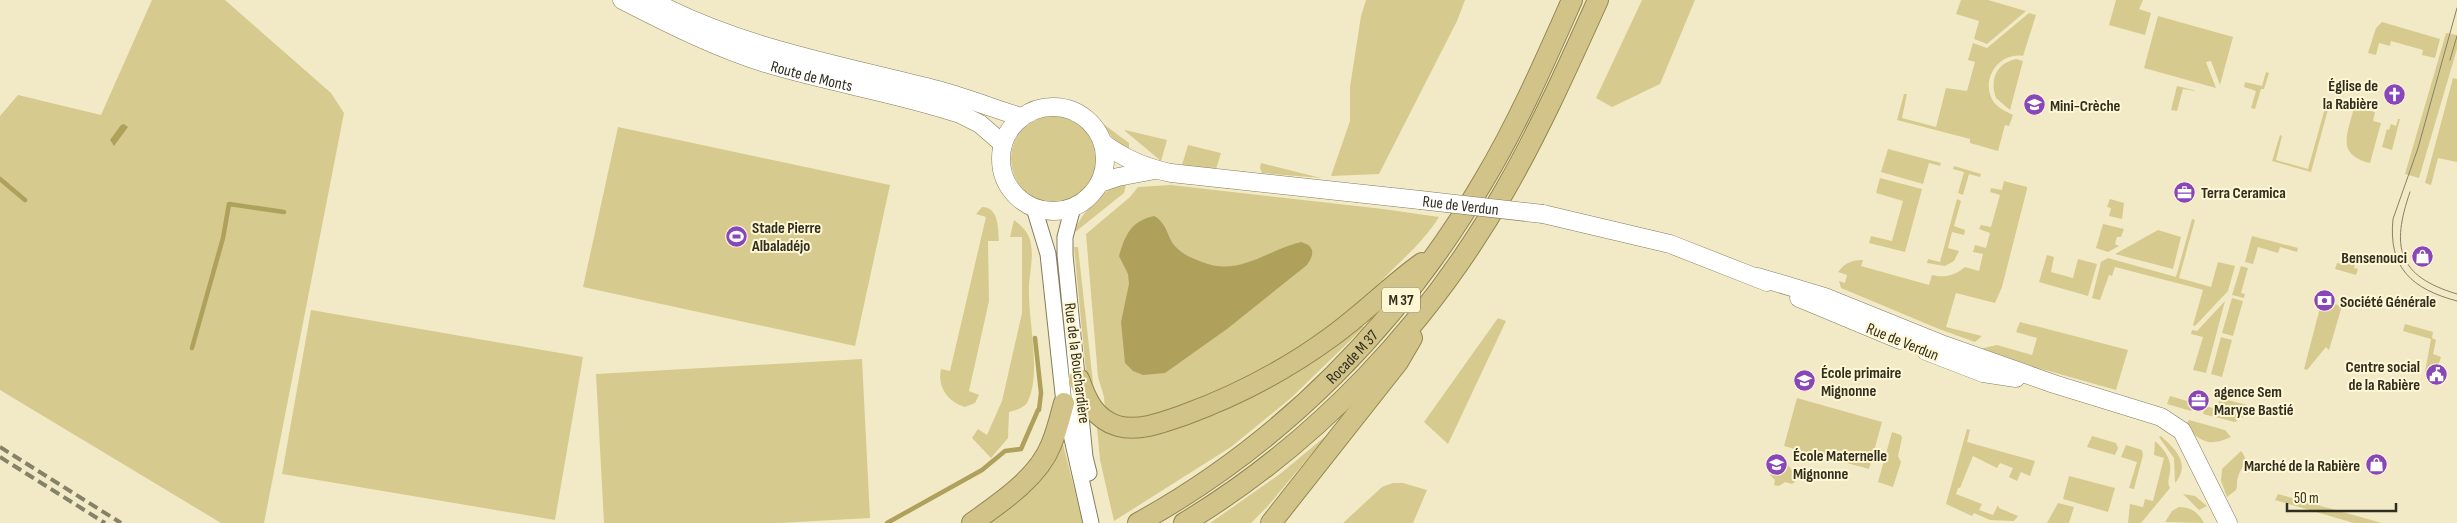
<svg xmlns="http://www.w3.org/2000/svg" width="2457" height="523" font-family="'Sofia Sans Condensed',sans-serif">
<style>
.green{fill:#d7ca8e}
.water{fill:#afa15c}
.lines{fill:none;stroke-linecap:round;stroke-linejoin:round}
.stream{stroke:#afa15c;stroke-width:4.5}
.tertiary-casing{stroke:#847d5c;stroke-width:17}
.secondary-casing{stroke:#847d5c;stroke-width:19}
.trunk-casing{stroke:#928650;stroke-width:22}
.tertiary{stroke:#fff;stroke-width:15}
.secondary{stroke:#fff;stroke-width:18}
.trunk{stroke:#d2c488;stroke-width:20}
.tram{stroke:#868169;stroke-width:1}
.rail{stroke:#868169;stroke-width:4;stroke-dasharray:10 5;stroke-linecap:butt}
.secondary-bridge-casing{stroke:#847d5c;stroke-width:19;stroke-linecap:butt}
.secondary-bridge{stroke:#fff;stroke-width:18}
.labels{text-anchor:middle;stroke-width:4;stroke-linejoin:round;paint-order:stroke}
.shield{fill:#fff7d3;stroke:#6f6a56;stroke-width:1}
.shield-label{font-size:15px;font-weight:bold;fill:#312e20}
.street-label{font-size:16px;fill:#312e20;stroke:#fff7d3}
.poi-label{font-size:16px;font-weight:bold;fill:#312e20;stroke:#fff7d3;text-anchor:start}
</style>
<rect width="100%" height="100%" fill="#f2eac6"/>
<!-- green -->
<path class="green" d="M152 0H225L331 93 344 113 264 523H221L0 390V116L18 95 101 115Z
M1366 0H1465L1457 21 1379 174 1331 176 1350 121V87L1361 16Z
M1642 0H1695L1660 84 1612 107 1596 98Z
M1961 0H1988L2026 11 1987 44 1974 39 1979 21 1956 14Z
M2116 0H2143L2139 9 2151 13 2145 35 2109 25Z
M2029 13 2036 15 2023 56C1999 52 1980 79 1993 101 1998 108 2005 111 2013 115L2009 126 2005 125 1998 151 1970 143V139L1897 120 1904 94H1907L1902 118 1936 127 1946 88 1967 91 1975 62 1968 60 1973 43 1987 48Z
M2158 16 2233 37 2220 85 2211 61 2206 62 2216 88 2144 68Z
M2382 22 2440 39 2435 58 2422 55 2423 50 2391 41 2390 46 2379 43 2376 55 2368 53 2376 28Z
M2446 33 2457 35V49L2419 178 2405 174Z
M2016 59 2023 61 2010 110 1996 98C1989 79 1997 63 2016 59Z
M2266 72 2269 73 2264 89H2261L2255 109 2251 108 2256 91 2244 87 2245 82 2262 86Z
M2453 78 2457 79V162L2438 158 2431 185 2425 183Z
M2177 86 2197 91 2183 89 2177 111 2171 110Z
M2327 101 2330 102 2311 172 2272 161 2280 135 2282 136 2276 160 2308 169Z
M2354 107 2375 112 2373 121 2381 123 2370 163C2335 154 2348 134 2354 107Z
M1011 159a43 43 0 1 1 86 0a43 43 0 1 1-86 0Z
M2398 119H2400L2392 150 2382 147 2387 129 2389 130 2391 124 2396 126Z
M1102 123 1129 143V152L1118 146Z
M618 127 890 185 855 346 583 287Z
M1125 130 1167 140 1161 161 1125 131Z
M1188 145 1221 153 1216 169 1182 165Z
M1888 149 1941 163 1940 166 1929 163 1923 184 1881 172Z
M1261 163 1321 178 1262 173 1260 168Z
M1954 166 1981 174 1980 177 1969 174 1963 195 1958 193 1964 172 1953 169Z
M1880 178 1922 189 1905 252 1869 243 1871 236 1892 241 1903 201 1876 193Z
M1127 180 1124 193 1074 233C1082 210 1104 190 1127 180Z
M2004 181 2027 187V189L2002 287 1995 303 1956 293 1946 327 1982 336 1975 342 1939 329 1841 288 1839 281 1845 283 1847 275 1838 272C1845 263 1851 260 1863 260L1861 266 1929 285 1932 275C1945 278 1954 276 1965 267L1979 271 1983 254 1973 252 1975 245 1986 248 1990 233 1979 229 1981 225 1991 227 2000 195 1990 192 1991 188 2002 190Z
M1171 185 1383 209 1439 217C1427 236 1412 251 1396 266 1335 329 1261 379 1177 407 1166 411 1152 418 1141 419 1128 420 1116 413 1105 408L1104 397 1098 377 1086 234 1130 197 1138 187Z
M1957 199 1961 201 1954 226 1965 230 1964 235 1952 232 1948 248 1959 251 1954 261 1945 266 1927 263 1928 259 1940 262Z
M2110 199 2124 203 2122 219 2109 216 2111 208 2107 207Z
M982 207C999 207 998 229 999 241H988L989 301 969 391 979 395 975 403 965 407C948 402 937 387 941 369L950 371 986 217 976 214Z
M2192 219 2195 220 2179 278 2211 287 2218 262 2235 266 2228 291 2195 326 2193 325 2203 290 2200 289 2115 267 2112 276 2109 275 2100 300 2092 298 2101 262 2108 258 2176 277Z
M1014 220C1023 227 1030 234 1031 245 1034 260 1028 279 1029 294 1029 323 1041 375 1028 401 1025 408 1016 410 1009 412L1008 438 991 458 972 438 978 429 987 435 1002 401 1022 313V237H1010Z
M2103 224 2124 229 2121 237H2117L2115 244 2119 246 2108 252 2096 248Z
M2158 230 2181 237 2173 269 2115 254Z
M2252 236 2298 248 2297 252 2280 247 2278 253 2258 247 2253 264 2245 262Z
M1074 247H1078L1095 401 1087 382Z
M2047 255 2054 257 2051 272 2073 278 2078 259 2097 264 2088 296 2039 282Z
M2344 262 2355 264 2354 268 2358 269 2356 275 2335 269 2337 263 2343 264Z
M2241 266 2248 268 2241 293 2245 294 2244 298 2232 295Z
M2232 298 2243 301 2233 336 2222 333Z
M2225 301 2206 373 2193 370 2203 337 2191 334 2192 330 2197 331Z
M2327 302 2342 306 2329 350 2326 347 2307 370 2304 369 2321 304 2326 305Z
M311 310 583 357 555 520 282 474Z
M1498 318 1506 321 1448 444 1424 422Z
M2020 322 2128 350 2116 390 1975 350 1997 345 2032 355 2037 338 2016 332Z
M2405 324 2433 332 2432 338 2436 340 2433 354 2441 357 2437 369 2430 367 2428 373 2425 372 2431 339 2403 331Z
M1362 326 1364 327 1362 329 1291 398 1231 447 1114 521 1100 460 1097 427 1198 420 1217 414 1269 389 1321 356Z
M2221 337 2232 340 2222 377 2211 374Z
M862 359 870 518 779 523H604L596 374Z
M2170 396 2194 403 2191 411 2167 404Z
M1797 398 1882 422 1869 469 1784 446Z
M2220 398 2247 405 2243 417 2235 422 2203 414 2205 406 2217 409Z
M2189 420 2225 430 2231 437C2208 447 2202 442 2185 426Z
M1967 429 1970 430 1967 442 2035 461 2030 476 2021 472 2017 481 2009 477 2013 468 2000 463 1997 468 1973 456 1960 488H1958L1956 494 1982 504 1979 510 1993 515 1998 505 1999 508 2018 516 2014 521 1990 520 1974 513 1972 516 1946 504Z
M1892 432 1901 435 1902 438 1898 456 1901 462 1893 487 1878 482Z
M1328 434 1267 507 1251 523H1210L1280 474Z
M2092 436 2116 443 2118 448 2115 455 2087 447Z
M2161 436C2176 450 2191 464 2175 483L2174 458 2159 437Z
M2155 441C2164 449 2172 459 2170 472 2169 479 2167 482 2170 488L2141 523H2128L2130 504 2143 507 2145 499 2153 501 2164 458 2154 455Z
M1063 444 1083 523H983L1059 445Z
M2126 445 2142 450 2143 455 2134 489 2129 488 2137 462 2121 457Z
M2241 451C2251 462 2240 467 2238 477 2236 482 2238 486 2236 490L2227 497 2221 481 2222 469Z
M1781 461C1790 464 1794 472 1795 482L1792 484 1785 482 1779 486 1774 485 1775 480 1770 475 1771 472 1776 470Z
M2069 476 2115 488 2108 512 2063 499Z
M1393 483H1403L1427 490 1413 523H1343L1382 487Z
M2183 494 2195 496 2207 506 2199 510Z
M2278 494 2382 523H2354L2275 500Z
M2058 503 2074 507 2069 523H2047Z
M2179 507C2191 507 2198 512 2204 523L2165 522 2172 511Z"/>
<!-- water -->
<path class="water" d="M124 124 128 127 114 146 110 140 121 125Z
M1154 216C1169 224 1166 239 1178 249 1184 255 1194 259 1202 262 1239 277 1267 250 1301 242 1316 246 1314 255 1307 265L1227 329 1165 373 1143 375 1133 371 1125 363 1121 322 1129 284 1128 274 1119 256C1125 235 1131 221 1154 216Z"/>
<g class="lines">
<!-- stream -->
<path class="stream" d="M0 179 25 200
M1035 338 1041 393 1039 410
M192 348 223 238 229 204 284 212
M887 523 982 470 1005 451 1021 449 1038 410"/>
<defs>
<path id="tertiary" d="M1073 207 1065 237V255L1085 457 1089 473
M1034 208 1048 254 1064 403 1091 523"/>
<g id="secondary">
<path id="s1" d="M622 0C669 24 718 49 768 64 831 83 897 93 960 114L980 124 1003 144"/>
<path d="M651 0C740 48 841 65 938 90 966 98 993 108 1021 117"/>
<circle cx="1053" cy="159" r="52"/>
<path d="M1103 143C1123 158 1147 168 1171 173L1420 200"/>
<path d="M1100 183 1118 177 1155 170"/>
<path d="M1543 214 1670 244 1767 282"/>
<path d="M1758 277 1825 297 1944 345 2054 384 2161 417 2182 431 2228 523"/>
<path d="M1799 298 1900 340"/>
<path d="M1926 351 1983 373 2016 378"/>
</g>
<g id="trunk">
<path d="M1079 379C1086 399 1094 419 1118 426 1139 432 1164 422 1184 415 1236 396 1286 370 1331 337 1363 314 1390 286 1422 263"/>
<path d="M972 523C1000 503 1038 478 1051 445 1057 431 1060 417 1064 403"/>
<path id="s2" d="M1138 523C1283 443 1401 322 1484 180 1518 123 1545 61 1572 0"/>
<path d="M1184 523C1317 443 1429 324 1505 190 1540 129 1569 64 1598 0"/>
<path d="M1271 523 1398 362 1412 338"/>
</g>
</defs>
<!-- tertiary casing -->
<use href="#tertiary" class="tertiary-casing"/>
<!-- secondary casing -->
<use href="#secondary" class="secondary-casing"/>
<!-- trunk casing -->
<use href="#trunk" class="trunk-casing"/>
<!-- tertiary -->
<use href="#tertiary" class="tertiary"/>
<!-- secondary -->
<use href="#secondary" class="secondary"/>
<!-- trunk -->
<use href="#trunk" class="trunk"/>
<!-- tram -->
<path class="tram" d="M2457 8 2418 148 2393 219C2388 268 2412 289 2457 301
M2450 60 2457 36
M2410 192C2391 247 2397 276 2457 294"/>
<!-- rail -->
<path class="rail" d="M0 447 121 523
M0 457 105 523"/>
<defs>
<g id="secondary-bridge">
<path id="s3" d="M1420 200 1543 214"/>
</g>
</defs>
<!-- secondary-bridge casing -->
<use href="#secondary-bridge" class="secondary-bridge-casing"/>
<!-- secondary-bridge -->
<use href="#secondary-bridge" class="secondary-bridge"/>
</g>
<!-- icons -->
<defs>
<symbol id="church-disc" viewBox="-11 -11 22 22"><circle r="9.5" fill="#8846ba" stroke="#fff7d3"/><path d="M-1.2-6h2.4v3.5h3.3v2.4h-3.3V6h-2.4V-.1h-3.3v-2.4h3.3Z" fill="#fff"/></symbol>
<symbol id="school-disc" viewBox="-11 -11 22 22"><circle r="9.5" fill="#8846ba" stroke="#fff7d3"/><path d="M0-5L7-2L0 1L-7-2ZM-4 1L0 2.5L4 1V4Q0 6-4 4Z" fill="#fff"/></symbol>
<symbol id="office-disc" viewBox="-11 -11 22 22"><circle r="9.5" fill="#8846ba" stroke="#fff7d3"/><path d="M-6-3h4V-5.5h4V-3h4V5H-6ZM-1-4.5V-3h2v-1.5ZM-6 0V1H6V0Z" fill="#fff"/></symbol>
<symbol id="stadium-disc" viewBox="-11 -11 22 22"><circle r="9.5" fill="#8846ba" stroke="#fff7d3"/><path d="M0-5a6.5 5 0 1 0 0 10a6.5 5 0 1 0 0-10ZM-3.5-1.8h7v3.6h-7Z" fill="#fff"/></symbol>
<symbol id="shop-disc" viewBox="-11 -11 22 22"><circle r="9.5" fill="#8846ba" stroke="#fff7d3"/><path d="M-5-2.5h2.3a2.7 3.5 0 0 1 5.4 0H5L5.5 6h-11ZM-1.5-2.5h3a1.5 2.3 0 0 0-3 0Z" fill="#fff"/></symbol>
<symbol id="bank-disc" viewBox="-11 -11 22 22"><circle r="9.5" fill="#8846ba" stroke="#fff7d3"/><path d="M-6-4H6V4H-6ZM0-2.3a2.3 2.3 0 1 0 0 4.6a2.3 2.3 0 1 0 0-4.6Z" fill="#fff"/></symbol>
<symbol id="civic-disc" viewBox="-11 -11 22 22"><circle r="9.5" fill="#8846ba" stroke="#fff7d3"/><path d="M-.6-6.5H3V-4.5H.6V-3L4-1V1h2V6H-6V1h2V-1L-.6-3ZM-1.2 2.5V6h2.4V2.5Z" fill="#fff"/></symbol>
</defs>
<g fill-rule="evenodd">
<use href="#church-disc" x="2382" y="82" width="25" height="25"/>
<use href="#school-disc" x="2022" y="92" width="25" height="25"/>
<use href="#office-disc" x="2172" y="180" width="25" height="25"/>
<use href="#stadium-disc" x="724" y="224" width="25" height="25"/>
<use href="#shop-disc" x="2410" y="244" width="25" height="25"/>
<use href="#bank-disc" x="2312" y="288" width="25" height="25"/>
<use href="#civic-disc" x="2424" y="362" width="25" height="25"/>
<use href="#school-disc" x="1792" y="368" width="25" height="25"/>
<use href="#office-disc" x="2186" y="388" width="25" height="25"/>
<use href="#school-disc" x="1764" y="452" width="25" height="25"/>
<use href="#shop-disc" x="2364" y="452" width="25" height="25"/>
</g>
<g class="labels">
<!-- shield labels -->
<rect class="shield" x="1382" y="287.5" width="38" height="25" rx="4"/>
<g class="shield-label">
<text x="1401" y="305">M 37</text>
</g>
<!-- street labels -->
<g class="street-label">
<text dy="6" stroke="none"><textPath href="#s1" startOffset="205">Route de Monts</textPath></text>
<text dy="6" stroke="none"><textPath href="#s3" startOffset="41">Rue de Verdun</textPath></text>
<text transform="translate(1903 341) rotate(22)" y="6">Rue de Verdun</text>
<text dy="6" stroke="none"><textPath href="#s2" startOffset="272">Rocade M 37</textPath></text>
<text transform="translate(1078 363) rotate(83)" y="6">Rue de la Bouchardière</text>
</g>
<!-- poi labels -->
<g class="poi-label">
<text x="2378" y="91" text-anchor="end">Église de<tspan x="2378" dy="18">la Rabière</tspan></text>
<text x="2050" y="111">Mini-Crèche</text>
<text x="2201" y="198">Terra Ceramica</text>
<text x="752" y="233">Stade Pierre<tspan x="752" dy="18">Albaladéjo</tspan></text>
<text x="2407" y="263" text-anchor="end">Bensenouci</text>
<text x="2340" y="307">Société Générale</text>
<text x="2420" y="372" text-anchor="end">Centre social<tspan x="2420" dy="18">de la Rabière</tspan></text>
<text x="1821" y="378">École primaire<tspan x="1821" dy="18">Mignonne</tspan></text>
<text x="2214" y="397">agence Sem<tspan x="2214" dy="18">Maryse Bastié</tspan></text>
<text x="1793" y="461">École Maternelle<tspan x="1793" dy="18">Mignonne</tspan></text>
<text x="2360" y="471" text-anchor="end">Marché de la Rabière</text>
</g>
</g>
<!-- scale -->
<path d="M2287 503v8h109v-8" fill="none" stroke="#312e20" stroke-width="2.5"/>
<text x="2294" y="503" font-size="15" fill="#312e20" stroke="#fff7d3" stroke-width="4" paint-order="stroke">50 m</text>
</svg>
